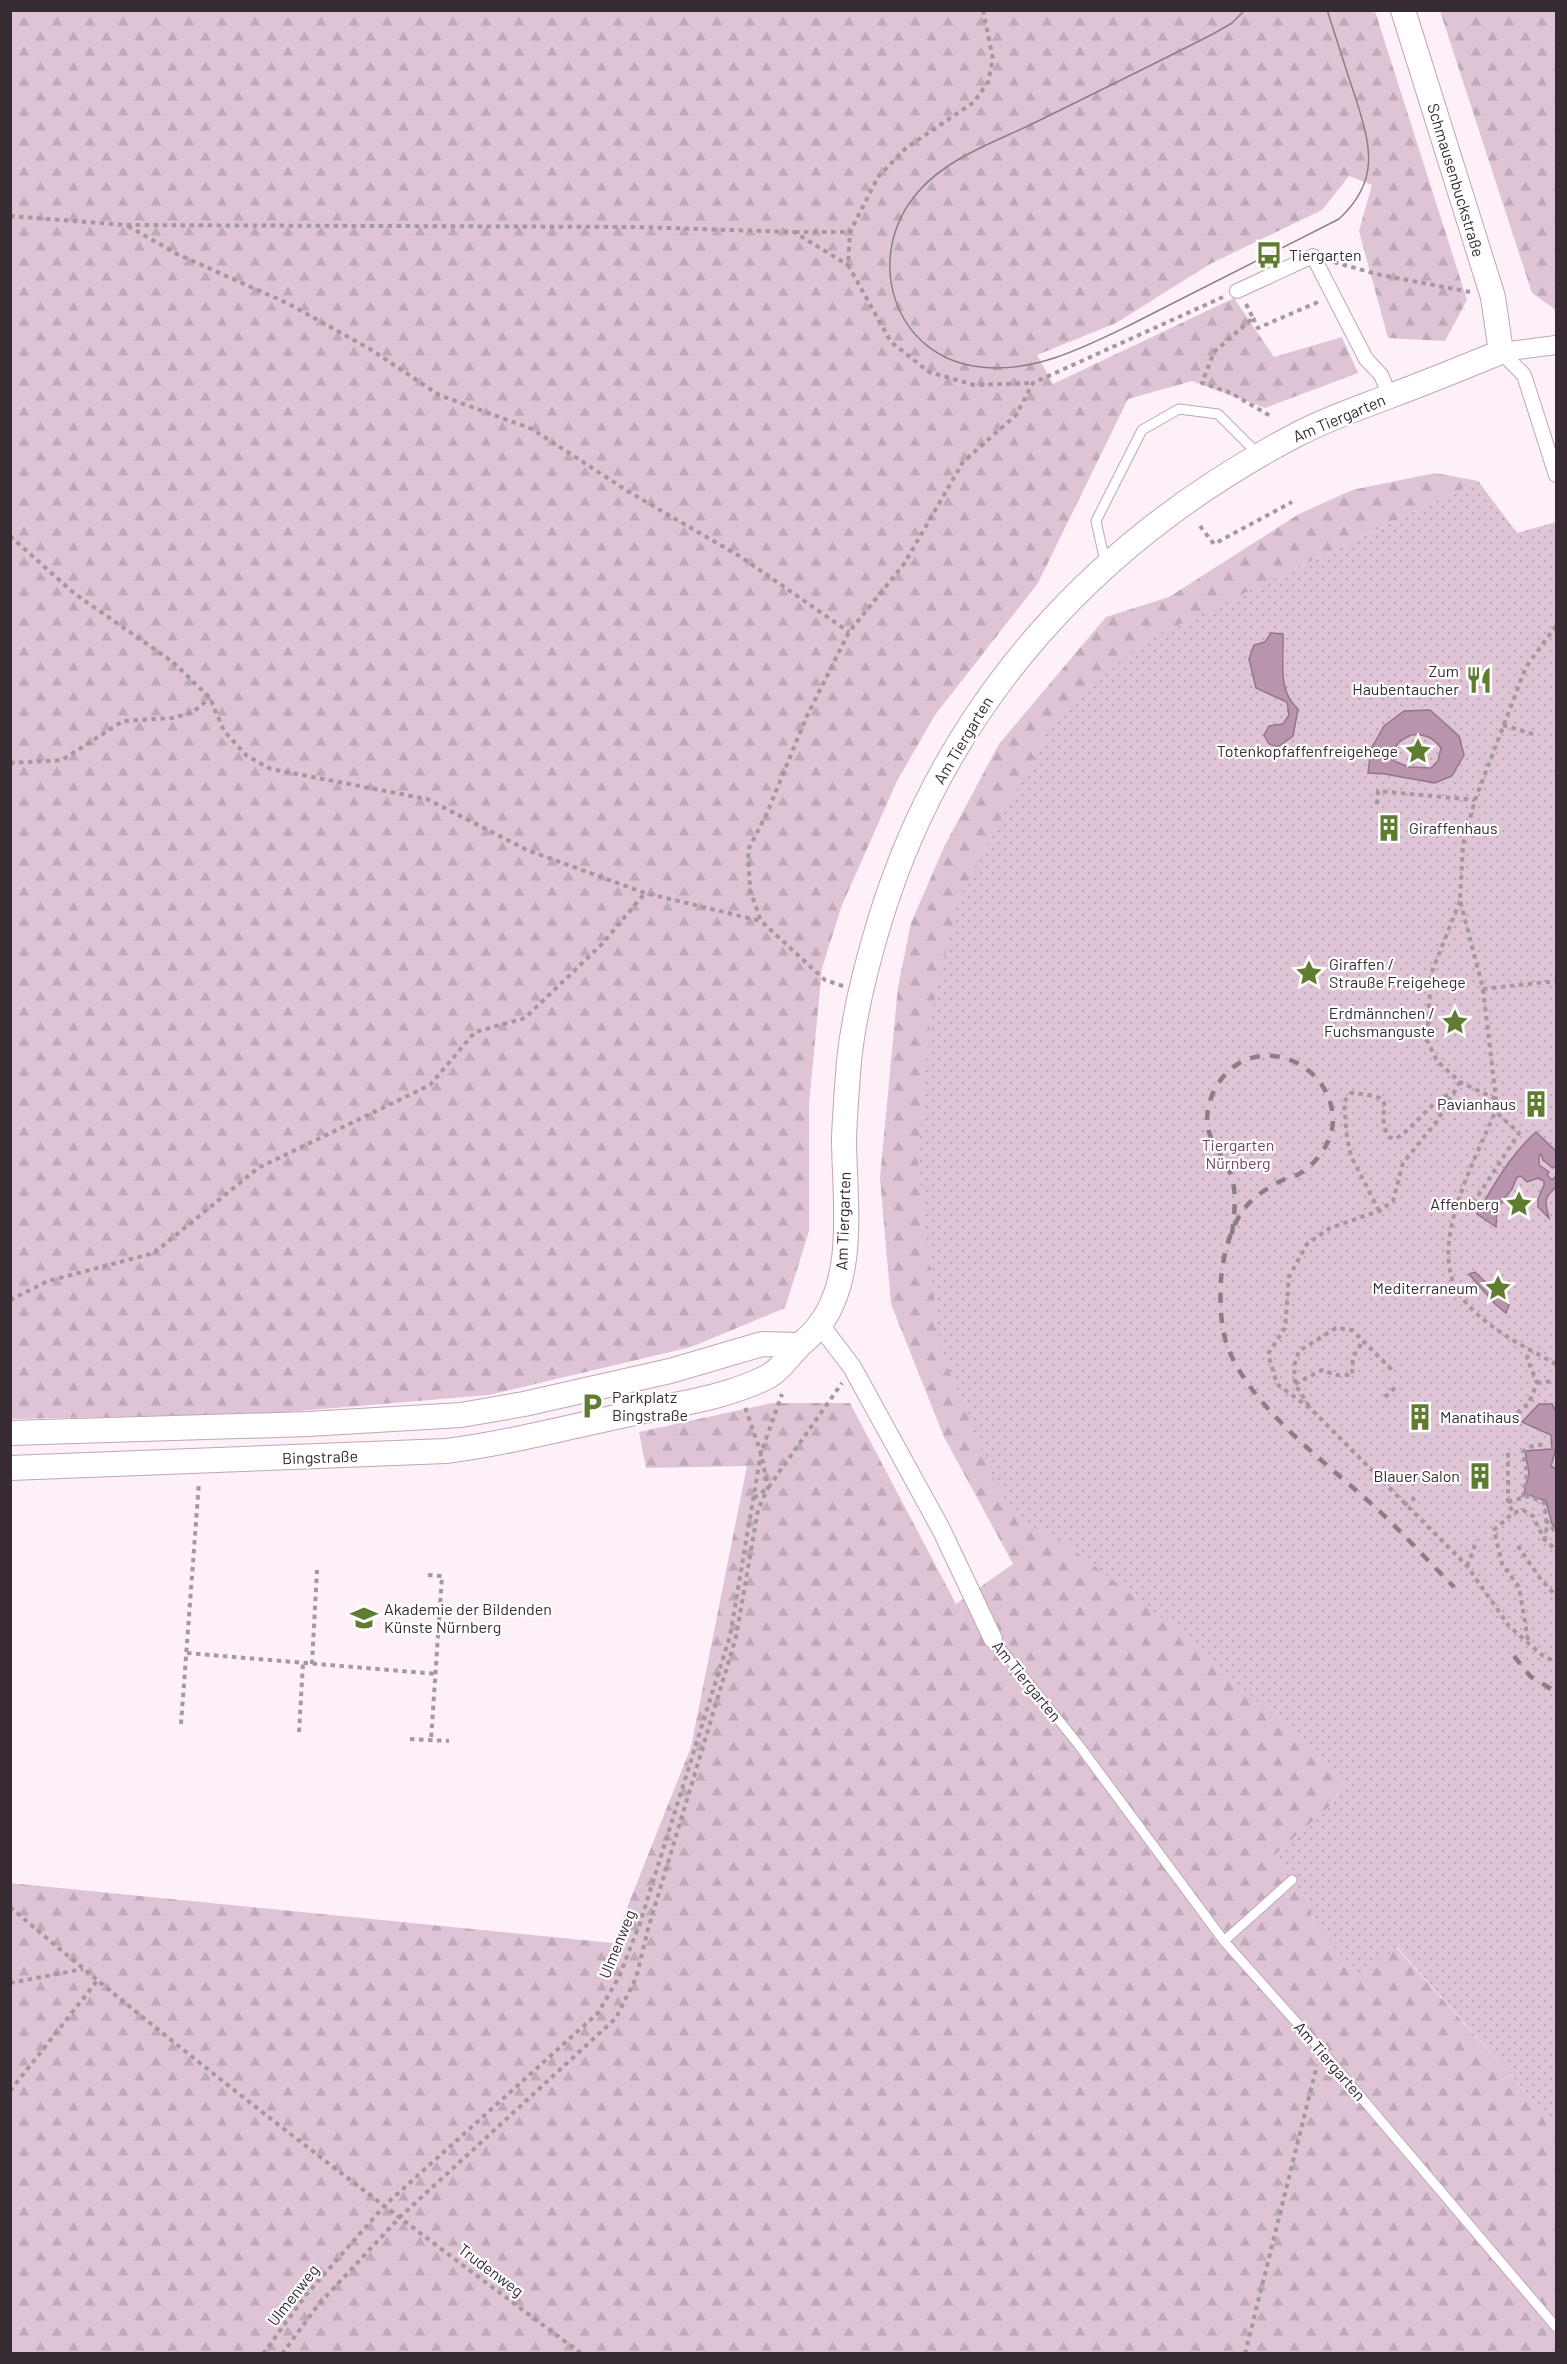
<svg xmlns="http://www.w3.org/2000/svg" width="1567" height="2364" font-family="Barlow,sans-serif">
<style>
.forest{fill:url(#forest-firs)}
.park{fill:url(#park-dots)}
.water{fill:#b995ad;stroke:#927588;stroke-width:1.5;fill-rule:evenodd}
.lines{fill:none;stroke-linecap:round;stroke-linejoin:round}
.service-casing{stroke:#c1a5b8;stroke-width:11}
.pedestrian-casing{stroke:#c1a5b8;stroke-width:16}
.minor-casing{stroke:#c1a5b8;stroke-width:20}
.tertiary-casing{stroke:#c1a5b8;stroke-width:26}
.path{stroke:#a598a0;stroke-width:4;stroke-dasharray:4.5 4.5;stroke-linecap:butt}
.service{stroke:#fff;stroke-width:9}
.pedestrian{stroke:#fff;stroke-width:14}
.minor{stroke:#fff;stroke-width:18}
.tertiary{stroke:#fff;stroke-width:24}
.tram{stroke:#8b7e86;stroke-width:1.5}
.rail{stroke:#8b7e86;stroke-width:4.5;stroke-dasharray:10 10;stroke-linecap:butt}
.labels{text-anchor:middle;stroke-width:4.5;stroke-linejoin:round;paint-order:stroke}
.street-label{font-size:16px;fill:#372b33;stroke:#fff}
.poi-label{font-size:16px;fill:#372b33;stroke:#fff;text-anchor:end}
.park-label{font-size:16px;fill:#744265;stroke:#fff}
</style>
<defs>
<pattern id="forest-firs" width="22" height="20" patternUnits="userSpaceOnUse" patternTransform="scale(1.5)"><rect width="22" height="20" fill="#dfc4d6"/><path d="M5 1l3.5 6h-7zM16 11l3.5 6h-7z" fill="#c0a9b8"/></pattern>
<pattern id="park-dots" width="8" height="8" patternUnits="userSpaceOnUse" patternTransform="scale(1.5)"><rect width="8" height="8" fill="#dfc4d6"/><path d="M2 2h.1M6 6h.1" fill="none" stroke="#c0a9b8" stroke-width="1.8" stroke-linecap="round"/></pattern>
</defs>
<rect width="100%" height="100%" fill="#fdf0f8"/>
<!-- forest -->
<path class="forest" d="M10 11H1375L1467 300 1445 341 1388 338 1359 231 1372 185 1349 176 1322 210 1210 264 1116 323 1037 355 1053 384 1234 298 1274 357 1342 337 1358 373 1265 408 1192 381 1128 399 1038 583 935 715 897 781 842 905 822 968 809 1104V1231L785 1308 691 1347 489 1395 262 1414 11 1419Z
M1440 11H1556V310L1532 293Z
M1435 473 1478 481 1293 570 1344 1781 1331 1805 1273 1857 1306 1897 1315 1925 1396 1947 1537 2105 1556 2087V2353H11L10 1883 613 1943 691 1747 747 1466 646 1468 639 1432 772 1403H850L956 1604 1013 1564 944 1437 891 1304 880 1178 898 987 911 923 944 847 999 744 1106 617 1169 597 1299 514 1352 490Z"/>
<!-- park -->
<path class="park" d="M1478 481 1517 533 1556 522V2123L1537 2105 1397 1947 1361 1976 1315 1925 1306 1897 1272 1857 1331 1805 1344 1781 1186 1636 1060 1540 1016 1519 992 1475 940 1348 918 1159 930 1019 958 899 1053 722 1141 643Z"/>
<!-- water -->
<path class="water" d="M1271 633 1283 634C1284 660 1277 691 1298 709L1293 736 1278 747 1269 744 1264 735 1269 726 1283 724 1289 715 1287 702 1256 688 1249 659 1254 645 1265 642Z
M1430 710 1459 736 1464 755 1452 776 1435 783 1385 774 1368 773 1371 749 1384 726 1404 711ZM1411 735C1425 734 1433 737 1441 748L1438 761 1431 768 1409 767 1394 761 1392 751 1400 741Z
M1536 1132 1556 1151V1165L1553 1168 1543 1160 1541 1154 1539 1155V1165L1549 1172 1547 1175 1552 1180 1556 1176V1187C1543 1199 1545 1201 1549 1218L1538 1207V1199L1544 1185V1181L1538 1178 1527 1182 1521 1176 1517 1177 1512 1189 1497 1208 1496 1227 1477 1214C1494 1185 1510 1155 1536 1132Z
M1475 1272 1509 1305 1506 1313 1495 1304 1469 1274Z
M1539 1404H1552C1563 1421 1556 1450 1551 1466L1556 1469V1528L1552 1524 1546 1501 1524 1493 1529 1473 1525 1451 1552 1449 1551 1435 1522 1422Z"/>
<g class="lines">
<defs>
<path id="service" d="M1106 566 1096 521 1142 430 1179 409 1218 414 1258 454
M993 1639 1078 1744 1224 1941 1321 2050 1556 2327
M1224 1941 1292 1880"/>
<path id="pedestrian" d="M1237 291 1313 256 1366 359 1381 375 1390 396
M1501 352 1524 375 1556 475"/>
<path id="minor" d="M1501 352 1556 345
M820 1325 852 1367 941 1529 993 1639
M618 1382 625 1415"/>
<path id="tertiary" d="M10 1433 308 1424 461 1415 524 1404 670 1371 762 1344 799 1345
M10 1468 446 1451C509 1443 568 1427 630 1414 676 1404 727 1398 769 1376 781 1369 789 1356 799 1346 805 1340 812 1335 817 1328 858 1279 844 1197 844 1138 845 1112 847 1087 849 1061 854 1013 866 966 880 920 947 702 1096 540 1296 435 1326 419 1359 408 1390 396 1428 382 1464 367 1501 352L1493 297 1403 10"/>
</defs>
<!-- service casing -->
<use href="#service" class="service-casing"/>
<!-- pedestrian casing -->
<use href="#pedestrian" class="pedestrian-casing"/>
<!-- minor casing -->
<use href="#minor" class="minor-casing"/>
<!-- tertiary casing -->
<use href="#tertiary" class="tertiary-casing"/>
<!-- path -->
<path class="path" d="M983 10 993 59 988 82 974 102 906 148 878 177 850 232 848 265 891 342 929 372 974 385 1032 383
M10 216 125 225 637 227 794 232 848 265
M128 226 177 254 287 303 370 349 439 395 532 429 629 492 741 557 849 632
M795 232H850
M1334 262 1376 274 1470 292
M1246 304 1253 318 1214 352 1202 383 1231 393 1272 417
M1253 318 1258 328 1318 302
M1200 526 1214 544 1292 502
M10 536 75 594 173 662 210 698 224 731 247 756 271 769 427 799 527 850 645 893 761 921
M1556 626 1526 667 1475 800 1463 845 1460 900 1483 989 1496 1099 1495 1112C1476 1159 1426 1246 1460 1295 1482 1326 1523 1346 1556 1364
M1503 725 1536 735
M10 763 62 760 123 721 173 718 193 712 210 698
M1556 771V770
M1377 804 1378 791 1475 800
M1460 901 1431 974 1427 1040 1437 1061 1460 1082 1496 1099
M843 986 825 980 761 921 750 890 748 850 767 813 806 718 849 632 904 564 963 462 1016 415 1033 383 1223 297
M1483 989 1556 981
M1460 1082 1437 1121 1403 1163 1393 1201 1379 1211 1330 1228 1307 1244 1289 1277 1285 1328 1268 1354 1277 1384 1311 1409 1467 1566 1509 1626 1543 1656 1556 1662
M1456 1209 1474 1202 1519 1133 1496 1112
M1379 1211 1351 1156 1347 1138 1344 1102 1351 1093C1407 1097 1371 1107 1389 1137L1395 1139C1417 1127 1430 1099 1454 1093
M10 1300 48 1281 154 1253 258 1168 430 1085 475 1032 525 1018 602 944 645 893
M1537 1383 1556 1381
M1295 1384 1322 1370 1336 1375H1352L1353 1357 1363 1341
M1385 1397 1398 1385
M1309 1406 1295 1384 1294 1366 1299 1351 1336 1328 1352 1330 1394 1372
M1517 1413 1529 1403 1537 1383 1527 1358 1530 1349
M1508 1453V1502L1513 1513
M1523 1497 1527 1473 1523 1452 1528 1447 1545 1444
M754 1498 768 1488 842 1383
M1508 1502 1529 1496 1544 1503 1547 1526 1545 1538
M1404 1505 1415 1498
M1546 1520 1556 1533
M1518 1546 1539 1577 1556 1596
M1467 1566 1477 1540
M428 1575 442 1576 431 1740
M1528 1640 1519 1587 1502 1564 1494 1530 1513 1513 1523 1510 1533 1516 1544 1539 1556 1550
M187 1653 437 1674
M312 1664 317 1570
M181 1724 199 1482
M299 1732 303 1663
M410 1739 449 1741
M10 1907C194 2064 388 2210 582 2354
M10 1983 83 1969
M10 2091 97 1981
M263 2354 306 2295 385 2205 598 2013 619 1977 640 1923 730 1636 761 1453 782 1394
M282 2354 318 2305 400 2217 616 2018 636 1978 648 1929 736 1637 758 1510 768 1488 761 1453 745 1407
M1245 2354 1317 2065"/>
<!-- service -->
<use href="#service" class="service"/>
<!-- pedestrian -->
<use href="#pedestrian" class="pedestrian"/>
<!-- minor -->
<use href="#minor" class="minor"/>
<!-- tertiary -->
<use href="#tertiary" class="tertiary"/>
<!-- tram -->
<path class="tram" d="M1245 10 1232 23 1213 34C1152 65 1091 95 1030 125 992 143 946 159 918 192 862 256 893 358 981 367 1033 373 1083 348 1128 326L1339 219C1380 181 1371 147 1356 99 1346 70 1337 40 1327 10"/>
<!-- rail -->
<path class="rail" d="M1232 1234C1234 1216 1237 1196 1232 1178 1227 1162 1214 1149 1209 1132 1202 1108 1216 1077 1238 1064 1280 1039 1334 1074 1333 1122 1332 1141 1318 1162 1302 1172 1297 1176 1291 1177 1285 1179 1270 1186 1254 1196 1244 1209 1230 1228 1223 1256 1221 1279 1220 1301 1220 1327 1228 1348 1252 1409 1329 1465 1376 1508 1403 1533 1428 1561 1454 1587
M1514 1656 1530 1676 1556 1692"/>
</g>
<!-- icons -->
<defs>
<symbol id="bus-bare" viewBox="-9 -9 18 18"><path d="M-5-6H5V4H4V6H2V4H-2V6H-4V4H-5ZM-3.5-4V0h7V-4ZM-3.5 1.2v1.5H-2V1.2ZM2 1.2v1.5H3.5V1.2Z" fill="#607c31" stroke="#fff" stroke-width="2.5" paint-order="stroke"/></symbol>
<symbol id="restaurant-bare" viewBox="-9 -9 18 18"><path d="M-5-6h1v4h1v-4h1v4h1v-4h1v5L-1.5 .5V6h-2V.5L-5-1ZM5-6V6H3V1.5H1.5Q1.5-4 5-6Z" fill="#607c31" stroke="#fff" stroke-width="2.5" paint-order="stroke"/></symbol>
<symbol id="sight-bare" viewBox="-9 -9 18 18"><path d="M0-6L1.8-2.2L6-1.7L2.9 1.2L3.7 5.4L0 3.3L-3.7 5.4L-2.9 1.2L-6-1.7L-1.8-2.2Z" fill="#607c31" stroke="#fff" stroke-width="2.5" paint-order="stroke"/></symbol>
<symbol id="building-bare" viewBox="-9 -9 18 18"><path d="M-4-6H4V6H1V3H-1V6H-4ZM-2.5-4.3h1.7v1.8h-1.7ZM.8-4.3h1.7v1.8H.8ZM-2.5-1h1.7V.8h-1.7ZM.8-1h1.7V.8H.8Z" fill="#607c31" stroke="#fff" stroke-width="2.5" paint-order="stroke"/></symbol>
<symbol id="parking-bare" viewBox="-9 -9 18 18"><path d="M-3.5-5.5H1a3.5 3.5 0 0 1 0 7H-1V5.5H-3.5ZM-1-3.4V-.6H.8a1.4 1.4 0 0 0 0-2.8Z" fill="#607c31" stroke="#fff" stroke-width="2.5" paint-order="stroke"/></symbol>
<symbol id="university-bare" viewBox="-9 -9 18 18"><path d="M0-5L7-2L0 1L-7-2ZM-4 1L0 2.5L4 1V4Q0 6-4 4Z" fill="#607c31" stroke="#fff" stroke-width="2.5" paint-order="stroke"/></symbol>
</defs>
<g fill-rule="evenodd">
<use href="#bus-bare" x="1250" y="236" width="38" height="38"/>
<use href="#restaurant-bare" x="1460" y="661" width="38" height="38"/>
<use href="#sight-bare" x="1399" y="732" width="38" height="38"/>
<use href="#building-bare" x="1370" y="809" width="38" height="38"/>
<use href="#sight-bare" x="1290" y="954" width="38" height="38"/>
<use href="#sight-bare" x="1436" y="1003" width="38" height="38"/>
<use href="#building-bare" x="1517" y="1085" width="38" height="38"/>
<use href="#sight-bare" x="1500" y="1185" width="38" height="38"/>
<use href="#sight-bare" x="1479" y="1269" width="38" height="38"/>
<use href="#parking-bare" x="573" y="1387" width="38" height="38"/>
<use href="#building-bare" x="1401" y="1398" width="38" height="38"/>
<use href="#building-bare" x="1461" y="1457" width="38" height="38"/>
<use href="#university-bare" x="345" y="1599" width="38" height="38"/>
</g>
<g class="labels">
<!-- street labels -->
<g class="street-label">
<text transform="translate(1456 180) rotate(73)" y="6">Schmausenbuckstraße</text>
<text transform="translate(1339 418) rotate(-23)" y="6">Am Tiergarten</text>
<text transform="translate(963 740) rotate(-59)" y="6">Am Tiergarten</text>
<text transform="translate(843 1221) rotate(-88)" y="6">Am Tiergarten</text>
<text transform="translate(320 1457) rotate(-2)" y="6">Bingstraße</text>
<text transform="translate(1027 1681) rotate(51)" y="6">Am Tiergarten</text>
<text transform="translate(617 1944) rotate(-68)" y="6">Ulmenweg</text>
<text transform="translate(1330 2061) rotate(49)" y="6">Am Tiergarten</text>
<text transform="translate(491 2270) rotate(37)" y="6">Trudenweg</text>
<text transform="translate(293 2295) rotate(-52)" y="6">Ulmenweg</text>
</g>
<!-- poi labels -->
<g class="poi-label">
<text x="1289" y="261" text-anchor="start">Tiergarten</text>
<text x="1459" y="677">Zum<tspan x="1459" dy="18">Haubentaucher</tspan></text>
<text x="1398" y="757">Totenkopfaffenfreigehege</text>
<text x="1409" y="834" text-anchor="start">Giraffenhaus</text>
<text x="1329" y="970" text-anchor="start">Giraffen /<tspan x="1329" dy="18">Strauße Freigehege</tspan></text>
<text x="1435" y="1019">Erdmännchen /<tspan x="1435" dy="18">Fuchsmanguste</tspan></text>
<text x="1516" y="1110">Pavianhaus</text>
<text x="1499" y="1210">Affenberg</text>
<text x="1478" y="1294">Mediterraneum</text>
<text x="612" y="1403" text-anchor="start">Parkplatz<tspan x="612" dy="18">Bingstraße</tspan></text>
<text x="1440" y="1423" text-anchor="start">Manatihaus</text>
<text x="1460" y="1482">Blauer Salon</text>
<text x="384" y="1615" text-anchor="start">Akademie der Bildenden<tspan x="384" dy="18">Künste Nürnberg</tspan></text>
</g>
<!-- park labels -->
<g class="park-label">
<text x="1238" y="1151">Tiergarten<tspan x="1238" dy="18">Nürnberg</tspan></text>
</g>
</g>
<!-- border -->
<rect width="1567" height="2364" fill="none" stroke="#372b33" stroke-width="24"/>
</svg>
